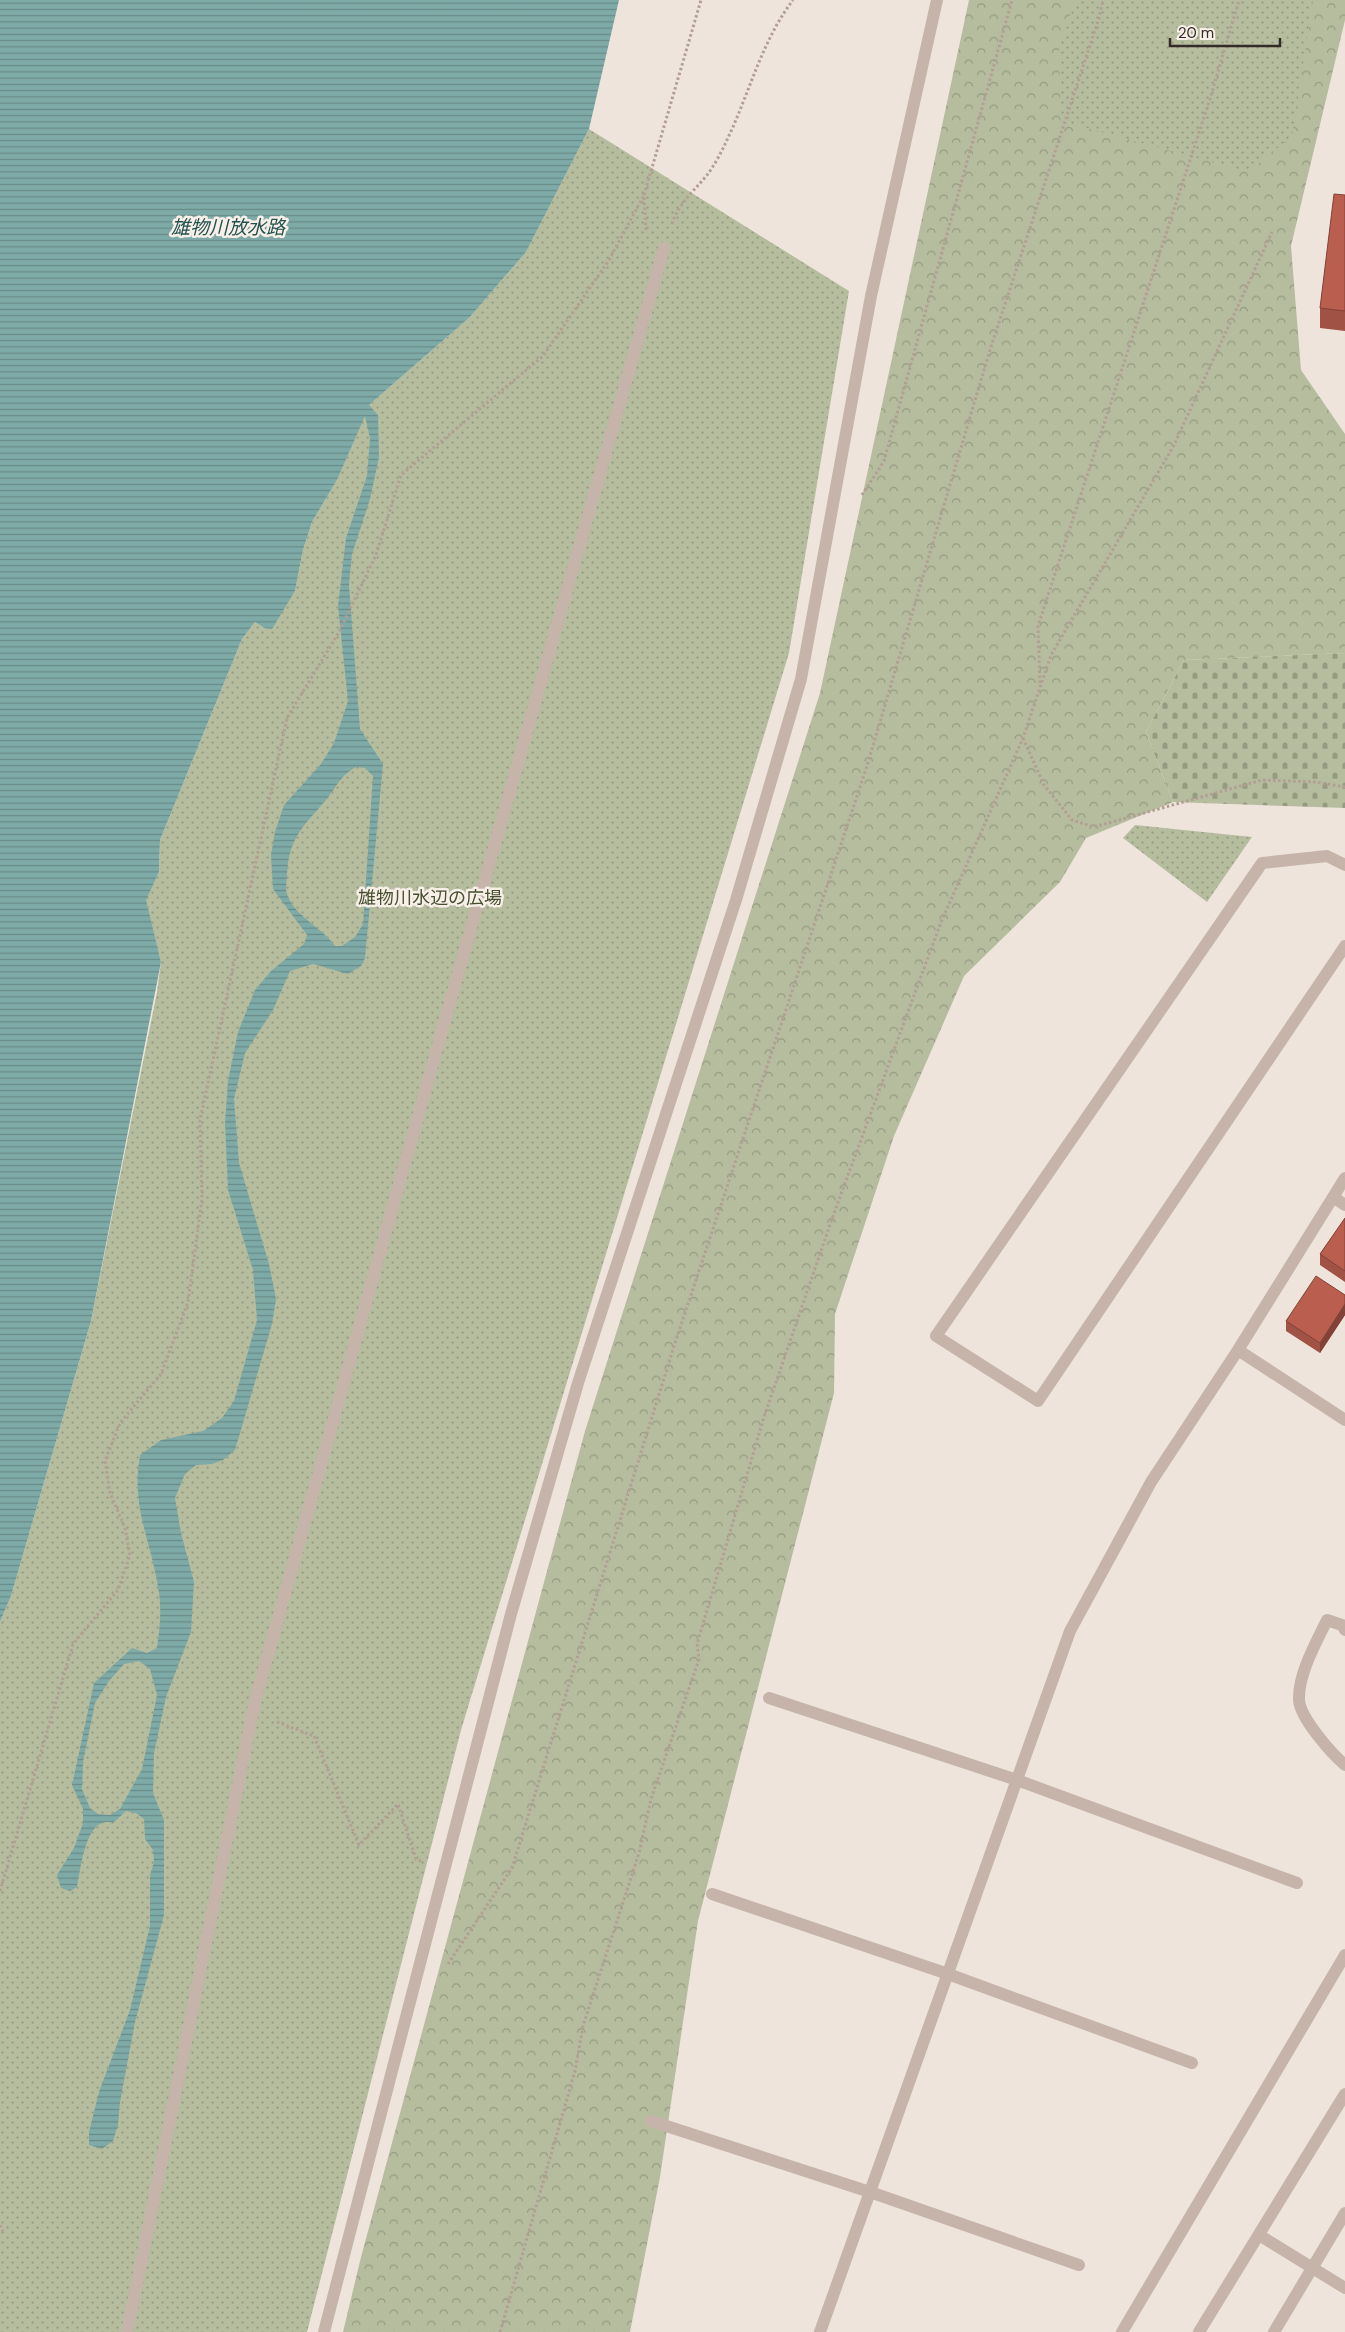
<svg xmlns="http://www.w3.org/2000/svg" width="1345" height="2332" font-family="'DM Sans','Noto Sans JP',sans-serif">
<style>
.forest{fill:url(#forest-crowns)}
.cemetery{fill:url(#cemetery-stones)}
.park{fill:url(#park-dots)}
.water{fill:url(#water-rules);fill-rule:evenodd}
.lines{fill:none;stroke-linecap:round;stroke-linejoin:round}
.path{stroke:#b29e94;stroke-width:3;stroke-dasharray:2.5 2.5;stroke-linecap:butt}
.minor{stroke:#c6b4aa;stroke-width:12}
.wall{fill:#a05245}
.shaded-wall{fill:#824238}
.building{fill:#ba5f50;stroke:#824238}
.labels{text-anchor:middle;stroke-width:5;stroke-linejoin:round;paint-order:stroke}
.park-label{font-size:18px;fill:#47502f;stroke:#f7efe8}
.water-label{font-size:19px;font-style:italic;fill:#225250;stroke:#f7efe8}
</style>
<defs>
<pattern id="forest-crowns" width="20" height="18" patternUnits="userSpaceOnUse" patternTransform="scale(1.25)"><rect width="20" height="18" fill="#b6bd9e"/><path d="M2 6a3 3 0 1 1 6 0M12 15a3 3 0 1 1 6 0" fill="none" stroke="#959a81"/></pattern>
<pattern id="cemetery-stones" width="16" height="16" patternUnits="userSpaceOnUse" patternTransform="scale(1.25)"><rect width="16" height="16" fill="#b6bd9e"/><path d="M2 7V4a2 2 0 0 1 4 0v3zM10 15v-3a2 2 0 0 1 4 0v3z" fill="#959a81"/></pattern>
<pattern id="park-dots" width="8" height="8" patternUnits="userSpaceOnUse" patternTransform="scale(1.25)"><rect width="8" height="8" fill="#b6bd9e"/><path d="M2 2h.1M6 6h.1" fill="none" stroke="#959a81" stroke-width="1.8" stroke-linecap="round"/></pattern>
<pattern id="water-rules" width="6" height="5" patternUnits="userSpaceOnUse" patternTransform="scale(1.25)"><rect width="6" height="5" fill="#7eaaa7"/><path d="M0 2.5h6" fill="none" stroke="#688b88"/></pattern>
</defs>
<rect width="100%" height="100%" fill="#efe4dc"/>
<!-- forest -->
<path class="forest" d="M969 0H1345V20L1291 246 1301 370 1345 434V653L1184 660 1146 732 1173 802 1086 838 1060 882 964 976 894 1136 835 1314 834 1393 698 1921 660 2177 630 2332H343L361 2257 585 1431 820 693Z"/>
<!-- cemetery -->
<path class="cemetery" d="M1345 653V808L1173 802 1146 732 1184 660Z"/>
<!-- park -->
<path class="park" d="M1075 0H1313L1292 136 1248 172 1061 121 1059 48Z
M589 129 849 291 789 653 461 1730 307 2332H0V1622L11 1596 91 1321 157 992 161 962 145 900 159 872 160 840 242 639 255 622 264 628 295 591 303 550 312 522 337 480 369 405 470 317 526 252Z
M1135 825 1252 837 1207 902 1123 838Z"/>
<!-- water -->
<path class="water" d="M0 0H619L589 129 526 252 470 317 369 405 378 415 379 457 370 499 352 554 349 585 360 729 383 764 365 958 361 966 348 974 313 964 290 971 273 1010 245 1053 234 1099 239 1163 269 1264 276 1299 272 1324 235 1450 223 1460 212 1464 196 1465 185 1474 175 1498 181 1533 194 1582 191 1632 166 1697 154 1753 153 1793 164 1820V1915L135 2022 120 2102 118 2125 113 2141 102 2149 89 2145V2132L99 2092 130 2010 150 1926V1875L154 1862 153 1850 145 1839 144 1819 136 1813 126 1811 113 1823C85 1814 81 1870 77 1887L70 1891 61 1888 57 1875 74 1848 83 1823V1809L72 1785 94 1683 132 1648 147 1653 157 1648C160 1628 162 1607 158 1587 150 1537 131 1508 140 1455L161 1440 203 1431 222 1418 234 1401 257 1320 253 1270 228 1190 225 1123 228 1081 238 1032 255 990 271 971 304 944 307 935 273 889 271 855 275 832 284 805 321 764 334 743 348 701 338 606 346 538 367 476 370 438 365 416 337 480 312 522 303 550 295 591 272 629 264 628 255 622 242 639 160 840 159 872 146 900 161 962 91 1321 11 1596 0 1622ZM356 767 365 768 373 776 363 924 355 937 342 946H335C323 928 293 915 287 894 285 889 287 880 287 875 289 837 303 827 326 800 338 785 339 777 356 767ZM139 1661 150 1669 157 1695 142 1769 120 1809 110 1815 98 1814 90 1808 82 1789 83 1762 95 1703 109 1681 124 1664Z"/>
<g class="lines">
<!-- path -->
<path class="path" d="M672 224C678 204 694 191 707 175 714 166 721 153 726 142 749 95 761 42 793 0
M646 230 644 195 701 0
M862 495 884 461 1012 0
M1040 683 1038 626 1210 99 1239 0
M1023 738 1044 785 1072 820 1094 827 1262 780 1316 782 1345 787
M277 1722 314 1736 359 1845 398 1804 416 1859 421 1861
M0 1891 73 1644 118 1590 130 1555 125 1528 110 1493 105 1461 120 1423 161 1374 188 1302 202 1199 200 1120 287 718 339 632 376 555 401 475 543 356 609 260 644 195
M448 1964 512 1868 675 1343 867 766 989 353 1099 18 1103 0
M0 2225 4 2234
M500 2332 575 2071 583 2026 639 1853 651 1799 699 1659 697 1644 764 1417 833 1216 941 922 1023 738 1051 655 1173 447 1272 232"/>
<!-- minor -->
<path class="minor" d="M1345 865 1327 856 1262 863 936 1336 1038 1401 1345 946
M1333 1197 1345 1205
M1238 1350 1345 1420
M1345 1630 1342 1625 1327 1620C1316 1643 1298 1674 1299 1700 1300 1718 1332 1754 1345 1765
M769 1698 1017 1780 1297 1883
M712 1894 948 1974 1192 2063
M651 2121 870 2192 1079 2265
M1259 2235 1345 2288
M127 2332 255 1701 439 1041 664 248
M324 2332 511 1614 578 1383 736 900 801 679 871 296 937 0
M820 2332 1070 1631 1151 1482 1238 1350 1345 1178
M1122 2332 1345 1955
M1199 2332 1345 2094
M1274 2332 1345 2213"/>
</g>
<!-- wall -->
<path class="wall" d="M1345 195V331L1320 328V308Z
M1345 1218V1282L1320 1265V1254Z
M1345 1295V1315L1320 1353 1286 1331V1321Z"/>
<!-- shaded-wall -->
<path class="shaded-wall" d="M1345 1304V1315L1320 1353V1343Z"/>
<!-- building -->
<path class="building" d="M1334 194 1345 195V311L1320 308Z
M1345 1218V1271L1320 1254Z
M1316 1276 1345 1295V1304L1320 1343 1286 1321Z"/>
<g class="labels">
<!-- park labels -->
<g class="park-label">
<text x="430" y="904">雄物川水辺の広場</text>
</g>
<!-- water labels -->
<g class="water-label">
<text x="228" y="234">雄物川放水路</text>
</g>
</g>
<!-- scale -->
<path d="M1170 38v8h110v-8" fill="none" stroke="#342b28" stroke-width="2.5"/>
<text x="1178" y="38" font-size="15" fill="#342b28" stroke="#f7efe8" stroke-width="4" paint-order="stroke">20 m</text>
</svg>
